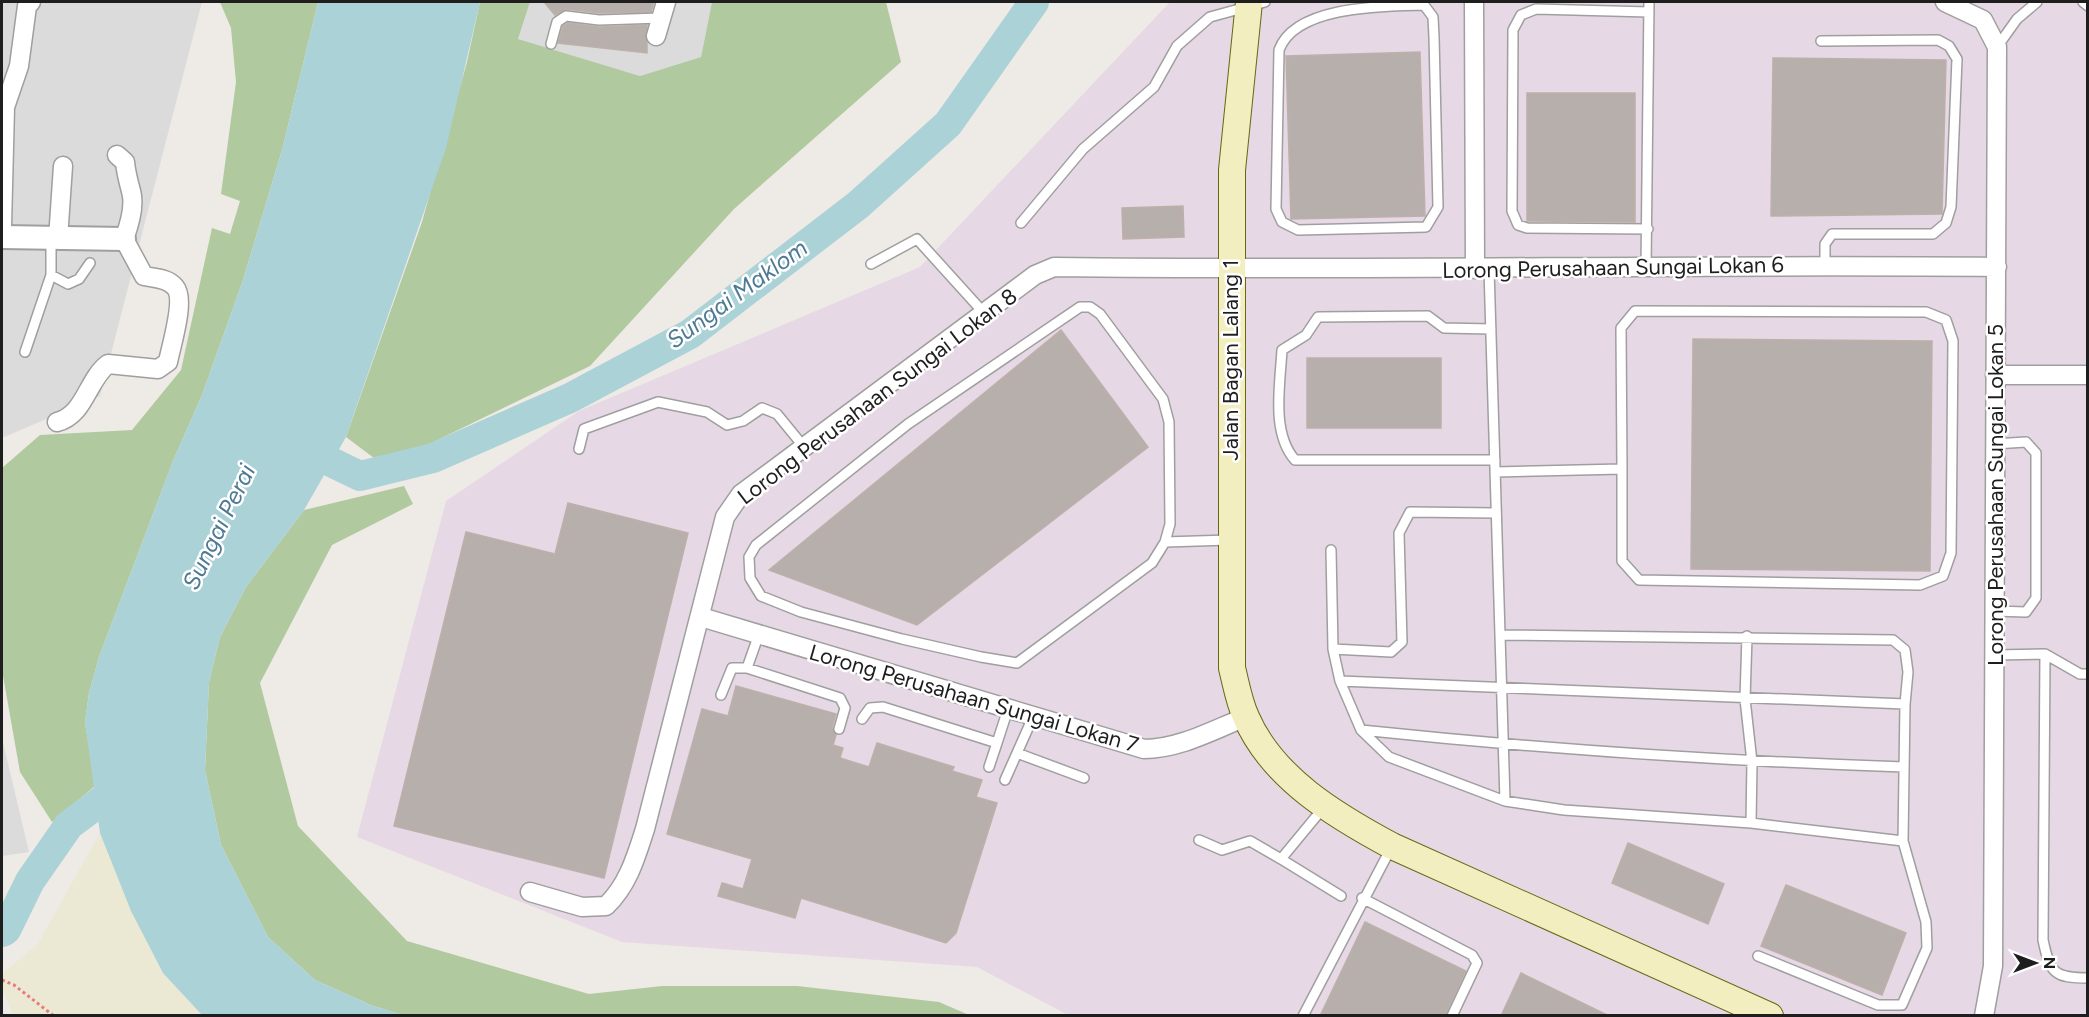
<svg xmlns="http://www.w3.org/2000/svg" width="2089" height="1017" font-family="Figtree,sans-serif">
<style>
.residential{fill:#dcdbdb}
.industrial{fill:#e6d8e5}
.farmland{fill:#ebe9d3}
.forest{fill:#b1c99f}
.water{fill:#abd2d7}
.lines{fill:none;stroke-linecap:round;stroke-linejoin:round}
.river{stroke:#abd2d7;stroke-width:30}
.building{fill:#b7afab;stroke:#beb0a9;stroke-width:1.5}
.service-casing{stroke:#9f9f9f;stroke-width:12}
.minor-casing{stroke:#9f9f9f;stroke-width:21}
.tertiary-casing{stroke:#9f9f9f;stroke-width:26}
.secondary-casing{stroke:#696711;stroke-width:28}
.path{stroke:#ea7b7d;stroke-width:3;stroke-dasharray:3 3;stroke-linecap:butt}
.service{stroke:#fff;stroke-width:9}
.minor{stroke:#fff;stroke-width:18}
.tertiary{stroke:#fff;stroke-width:22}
.secondary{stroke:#f2eebf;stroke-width:26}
.labels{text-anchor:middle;stroke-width:5;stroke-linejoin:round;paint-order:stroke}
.street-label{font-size:22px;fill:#1e1e1e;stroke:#fff}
.water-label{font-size:24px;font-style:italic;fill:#4e7a94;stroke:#fff}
</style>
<rect width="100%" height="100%" fill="#eeeae5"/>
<!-- residential -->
<path class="residential" d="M2 2H202L100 396 2 438Z
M530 2H712L701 57 640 76 518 39Z
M2 738 29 852 2 856Z"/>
<!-- industrial -->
<path class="industrial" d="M1170 2H2087V1015H1068L977 967 622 942 357 837 446 501 579 411 920 267Z"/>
<!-- farmland -->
<path class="farmland" d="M100 833 131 911 163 973 202 1015H13L2 988V974L38 944Z"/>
<!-- forest -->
<path class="forest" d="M220 2H318L282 150 243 280 202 395 173 461 99 657 89 693 85 722 95 786 52 822 20 772 2 670V468L40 435 132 430 181 370 212 228 230 234 240 201 221 194 236 82 231 28Z
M480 2H530L518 39 640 76 701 57 712 2H886L901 62 734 209 590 366 417 450 374 458 346 437 422 222 467 62Z
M404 486 413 504 332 545 260 683 298 826 407 941 589 994 662 986H797L939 1002 969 1015H403L373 1006 315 980 268 937 221 845 205 770 209 682 220 637 246 587 304 510Z"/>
<!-- water -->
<path class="water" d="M318 2H480L446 148 346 437 304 510 246 587 220 637 209 682 205 770 221 845 268 937 315 980 373 1006 403 1015H202L163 973 131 911 100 833 85 722 89 693 99 657 173 461 202 395 243 280 282 150Z"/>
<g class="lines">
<!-- river -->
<path class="river" d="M301 438 331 462 360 476 433 458 570 398 690 334 858 205 948 124 1034 2
M2 932 6 930 30 881 69 825 128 781"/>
</g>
<!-- building -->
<path class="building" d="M544 2H654L651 12 599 13 567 9 555 15Z
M568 23 599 27 647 25V53L558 43 563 26Z
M1420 52 1425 216 1291 219 1286 56Z
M1773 58 1946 60 1942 214 1771 216Z
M1527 93H1635V222L1527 221Z
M1183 206 1184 237 1123 239 1122 208Z
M1061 330 1148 447 917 625 769 570Z
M1693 339 1932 341 1930 571 1691 569Z
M1307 358H1441V428H1307Z
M568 503 688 533 604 878 394 826 466 532 555 554Z
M736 686 836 714 832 728 836 735 833 745 843 748 840 758 869 767 877 743 954 767 952 771 982 780 976 797 997 803 956 933 946 943 801 898 795 918 718 896 722 883 743 889 752 859 667 834 702 709 728 716Z
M1628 843 1724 884 1708 924 1612 883Z
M1786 885 1906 933 1882 995 1761 946Z
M1365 922 1466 971 1445 1016H1320Z
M1521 973 1609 1016H1501Z"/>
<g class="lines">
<defs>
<path id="service" d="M2083 2 2088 6
M1424 5 1433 17 1434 37 1438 207 1426 227 1298 230 1282 222 1276 209 1279 50C1295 5 1385 6 1424 5Z
M1821 41 1938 40 1949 46 1957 59 1951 207 1946 223 1933 234H1832L1825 244V265
M551 44 557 22 566 16 599 20 661 18
M1997 47 2017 19 2037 2
M1021 223 1083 149 1154 87 1177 46 1210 17 1265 2
M1648 229 1527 228 1518 225 1512 211 1513 30 1521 15 1536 9 1649 12
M871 264 917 239 984 313
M1646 268 1649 2
M1489 269 1505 801
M51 275 68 284 79 279 90 263
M1080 307H1090L1100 314 1163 399 1169 422 1170 524 1165 542 1152 563 1017 663 981 657 902 639 801 612 761 596 750 578 749 557 756 545 908 424Z
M1491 329 1444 328 1428 316 1318 317 1306 335 1282 350C1280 385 1271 433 1295 460H1495
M25 352 51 275V239
M1994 444 2026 442 2036 453V598L2026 612 1995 611
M579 449 584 429 658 402 707 412 727 425 743 421 762 408 777 414 804 447
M1495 472 1622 469V561L1639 580 1920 585 1943 576 1951 553 1953 341 1946 320 1926 312 1635 311 1621 328 1622 469
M1165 542 1229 540
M1331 550 1333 649 1391 652 1402 642 1399 533 1410 512 1496 513
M759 634 747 668 840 698 845 708 839 729
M1500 635 1893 640 1905 650 1908 672 1905 704 1903 841 1926 922 1927 948 1902 1005H1878L1758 956
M1747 636 1745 699 1752 762 1751 823
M1333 649 1340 681 1361 730 1389 757 1505 801 1564 810 1751 823 1903 841
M2045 654 2043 940C2050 973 2054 978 2088 978
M1995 655 2045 654 2080 674H2088
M1340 681 1905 704
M721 695 732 668H747
M1033 717 1017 753 1084 778
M862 719 870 708 883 707 997 743 1008 709
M1361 730C1542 749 1722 761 1904 767
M989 767 997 743
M1005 780 1017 753
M1199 840 1222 850 1250 841 1281 859 1324 807
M1281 859 1341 896
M1362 898 1472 955 1477 963 1452 1016
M1303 1016 1391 848"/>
<path id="minor" d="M1474 2 1475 269
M1945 2 1983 20 1997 47 1993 966 1984 1016
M656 36 666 2
M2 226 5 107 19 66 27 6 31 2
M58 239 63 166
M1995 375H2088
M57 422C85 415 87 380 108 364L158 369 168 362C171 346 186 299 175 287 168 278 154 278 144 276L124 239C129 226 135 205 131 191 128 180 126 173 125 162L117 155
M701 617 1144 749C1179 749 1213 730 1246 717
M530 892 582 907 606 906C628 885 636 857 645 829L725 517 741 494 1035 275 1054 267C1368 271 1682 264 1997 267"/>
<path id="tertiary" d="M2 237 124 239"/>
<path id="secondary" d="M1249 2 1232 170V668C1236 684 1239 702 1246 717 1272 778 1336 816 1392 846L1770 1016"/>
</defs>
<!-- service casing -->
<use href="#service" class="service-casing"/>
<!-- minor casing -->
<use href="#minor" class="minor-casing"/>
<!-- tertiary casing -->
<use href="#tertiary" class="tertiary-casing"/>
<!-- secondary casing -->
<use href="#secondary" class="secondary-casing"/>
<!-- path -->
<path class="path" d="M2 980 14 985 54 1016"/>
<!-- service -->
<use href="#service" class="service"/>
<!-- minor -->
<use href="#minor" class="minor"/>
<!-- tertiary -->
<use href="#tertiary" class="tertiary"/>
<!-- secondary -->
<use href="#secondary" class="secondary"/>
</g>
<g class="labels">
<!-- street labels -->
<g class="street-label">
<text transform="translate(1613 267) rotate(-1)" y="8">Lorong Perusahaan Sungai Lokan 6</text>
<text transform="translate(1230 360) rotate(-90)" y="8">Jalan Bagan Lalang 1</text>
<text transform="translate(877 396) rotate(-37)" y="8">Lorong Perusahaan Sungai Lokan 8</text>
<text transform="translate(1995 495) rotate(-90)" y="8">Lorong Perusahaan Sungai Lokan 5</text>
<text transform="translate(974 698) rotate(16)" y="8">Lorong Perusahaan Sungai Lokan 7</text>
</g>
<!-- water labels -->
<g class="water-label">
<text transform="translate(737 294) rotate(-36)" y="8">Sungai Maklom</text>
<text transform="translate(219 527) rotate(-64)" y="8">Sungai Perai</text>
</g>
</g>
<!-- border -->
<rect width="2089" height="1017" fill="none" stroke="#1e1e1e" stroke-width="6"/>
<!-- north arrow -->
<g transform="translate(2035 963) rotate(90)" stroke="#ffffff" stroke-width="4.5" paint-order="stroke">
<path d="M0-4.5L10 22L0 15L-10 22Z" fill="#1e1e1e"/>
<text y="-9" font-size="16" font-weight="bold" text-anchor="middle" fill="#1e1e1e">N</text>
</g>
</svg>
